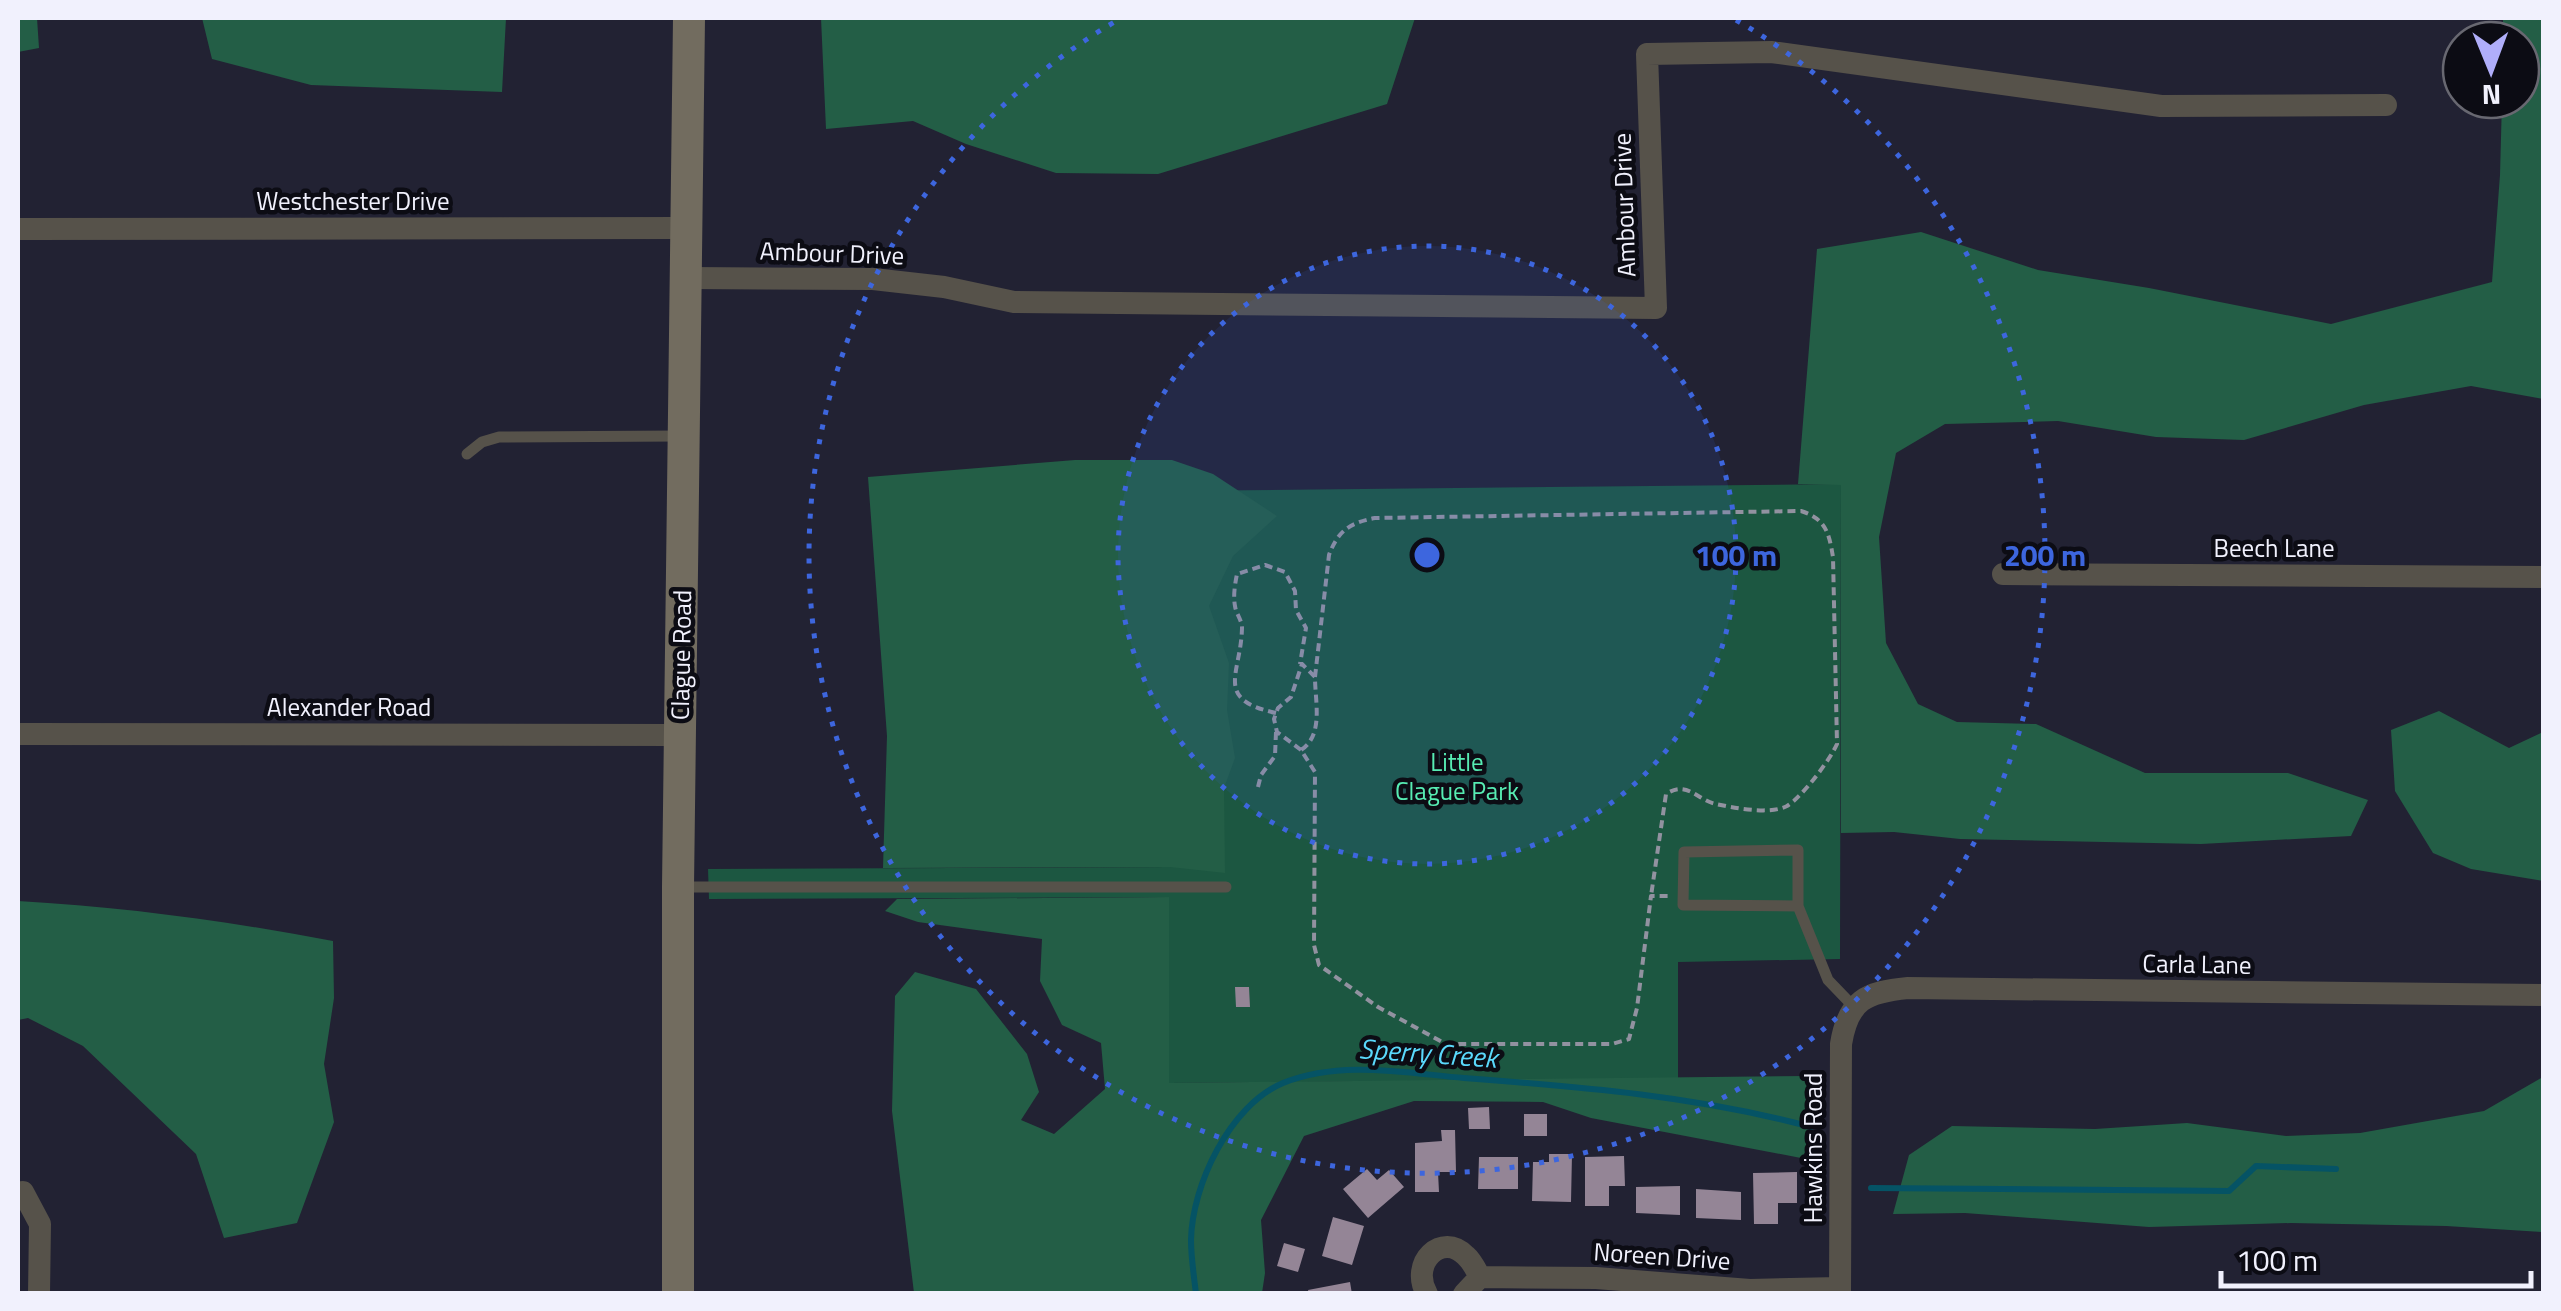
<svg xmlns="http://www.w3.org/2000/svg" width="2561" height="1311" font-family="'Titillium Web',sans-serif">
<style>
.green{fill:#1c5741}
.forest{fill:#235e46}
.lines{fill:none;stroke-linecap:round;stroke-linejoin:round}
.stream{stroke:#055365;stroke-width:6}
.building{fill:#948596}
.path{stroke:#9292a0;stroke-width:4;stroke-dasharray:8 5;stroke-linecap:butt}
.lane{stroke:#56524a;stroke-width:11}
.street{stroke:#56524a;stroke-width:22}
.secondary{stroke:#726c5f;stroke-width:32}
.ring{fill:none;stroke:#3d66de;stroke-width:5;stroke-dasharray:5 10}
.labels{text-anchor:middle;stroke-width:9;stroke-linejoin:round;paint-order:stroke}
.street-label{font-size:25px;fill:#f1f1fd;stroke:#0c0c14}
.park-label{font-size:25px;fill:#57ecb3;stroke:#0c0c14}
.water-label{font-size:28px;font-style:italic;fill:#5ad9fc;stroke:#0c0c14}
.centre{fill:#3d66de;stroke:#0c0c14;stroke-width:5}
.ring-label{font-size:30px;text-anchor:middle;font-weight:bold;fill:#3d66de;stroke:#0c0c14;stroke-width:9;stroke-linejoin:round;paint-order:stroke}
</style>
<rect width="100%" height="100%" fill="#223"/>
<!-- green -->
<path class="green" d="M1841 484 1840 959 1678 962V1079L1169 1083V897L709 899 708 869 1169 867 1168 491Z"/>
<!-- forest -->
<path class="forest" d="M18 18H37L39 48 18 52Z
M202 18H506L502 92 311 85 212 59Z
M821 18H1415L1387 104 1158 174 1056 173 966 144 913 121 826 129Z
M2503 18H2543V399L2471 386 2364 405 2244 440 2156 437 2058 421 1945 424 1896 453 1879 537 1886 643 1918 704 1957 722 2036 724 2145 773H2288L2368 800 2351 836 2201 844 1960 839 1894 832 1841 833V485L1798 484 1817 249 1921 232 2038 270 2149 288 2331 324 2492 282 2500 175 2502 100H2521V40H2503Z
M1075 460H1172L1213 474 1277 516 1233 556 1209 606 1229 663 1227 710 1235 758 1224 788 1225 873 1170 867 883 868 887 736 868 477Z
M2439 711 2509 748 2543 732V881L2471 869 2433 853 2395 791 2391 730Z
M1169 897V1083L1809 1076V1147L1801 1158 1591 1118 1543 1102 1414 1101 1304 1136 1261 1220 1265 1273 1262 1293H914L892 1111 895 996 915 972 976 989 1027 1054 1039 1092 1021 1120 1054 1134 1105 1089 1101 1043 1062 1025 1040 981 1042 939 918 922 885 911 897 899Z
M18 901C124 907 228 921 333 941L334 998 324 1064 334 1122 297 1223 224 1238 196 1154 83 1046 28 1018 18 1020Z
M2543 1077V1232L2446 1226 2291 1223 2149 1227 1965 1213 1893 1214 1909 1155 1952 1126 2095 1129 2187 1123 2286 1136 2360 1133 2484 1111Z"/>
<g class="lines">
<!-- stream -->
<path class="stream" d="M1871 1188 2229 1191 2256 1166 2336 1169
M1196 1294C1194 1276 1191 1258 1191 1240 1192 1185 1230 1105 1283 1083 1341 1060 1405 1073 1464 1078 1582 1087 1697 1096 1811 1127"/>
</g>
<!-- building -->
<path class="building" d="M1235 987H1249L1250 1007H1236Z
M1489 1107 1490 1129H1469L1468 1108Z
M1524 1114H1547V1136H1524Z
M1441 1130H1455L1456 1172H1438L1439 1192H1415V1143L1442 1141Z
M1549 1154H1572L1571 1202 1532 1201 1533 1162H1549Z
M1624 1156 1625 1186H1609V1206H1585V1157Z
M1479 1157H1518V1189H1478Z
M1367 1169 1377 1180 1389 1170 1404 1187 1368 1218 1343 1189Z
M1797 1172V1203H1778V1224H1754L1753 1173Z
M1680 1186V1215L1636 1213V1187Z
M1696 1189 1741 1192V1220L1696 1218Z
M1333 1217 1364 1226 1352 1265 1322 1256Z
M1284 1243 1305 1249 1298 1272 1277 1266Z
M1350 1282 1352 1294H1309L1308 1290Z"/>
<g class="lines">
<!-- path -->
<path class="path" d="M1315 677 1329 555C1338 531 1349 523 1375 518L1801 511C1826 519 1829 533 1833 557L1837 744C1830 760 1802 797 1787 806 1770 815 1734 808 1716 804 1697 800 1687 780 1666 794L1651 896
M1276 713C1213 699 1241 675 1242 628 1242 620 1236 614 1235 606 1233 596 1235 584 1237 574L1265 565 1285 572 1295 591 1296 610 1306 628 1300 664
M1301 750 1277 732 1274 719 1278 708 1291 697 1302 664 1315 677C1315 702 1324 735 1301 750L1315 772 1314 945 1319 965 1378 1007 1446 1044H1612L1629 1039 1637 1008 1651 896H1670
M1258 787 1261 775 1275 756 1276 732"/>
<!-- lane -->
<path class="lane" d="M467 454 482 442 499 437 680 436
M682 887H1226
M1798 906V850L1684 852 1683 905 1798 906 1828 980 1853 1006"/>
<!-- street -->
<path class="street" d="M18 229 688 228
M688 278 873 279 944 287 1014 302 1656 308 1647 54 1771 52 2161 106 2386 105
M2003 574 2544 577
M18 734 680 735
M23 1192 40 1224 39 1294
M1427 1294C1409 1263 1442 1231 1466 1256 1472 1261 1476 1270 1480 1277
M1464 1294 1480 1277 1596 1278 1750 1290 1839 1288
M1840 1294 1841 1044C1848 1000 1866 992 1908 988L2544 995"/>
<!-- secondary -->
<path class="secondary" d="M678 1294V887L689 18"/>
</g>
<!-- distance rings -->
<circle cx="1427" cy="555" r="309" fill="#3d66de" fill-opacity=".12"/>
<g class="ring">
<circle cx="1427" cy="555" r="309"/>
<path d="M1736 20A618 618 0 1 1 1118 20"/>
</g>
<g class="labels">
<!-- street labels -->
<g class="street-label">
<text x="353" y="210">Westchester Drive</text>
<text transform="translate(1624 205) rotate(-92)" y="9">Ambour Drive</text>
<text transform="translate(832 253) rotate(2)" y="9">Ambour Drive</text>
<text x="2274" y="557">Beech Lane</text>
<text transform="translate(681 655) rotate(-89)" y="9">Clague Road</text>
<text x="349" y="716">Alexander Road</text>
<text transform="translate(2197 964) rotate(1)" y="9">Carla Lane</text>
<text transform="translate(1813 1148) rotate(-90)" y="9">Hawkins Road</text>
<text transform="translate(1662 1256) rotate(4)" y="9">Noreen Drive</text>
</g>
<!-- park labels -->
<g class="park-label">
<text x="1457" y="771">Little<tspan x="1457" dy="29">Clague Park</tspan></text>
</g>
<!-- water labels -->
<g class="water-label">
<text transform="translate(1428 1053) rotate(4)" y="10">Sperry Creek</text>
</g>
</g>
<circle cx="1427" cy="555" r="15" class="centre"/>
<g class="ring-label">
<text x="1736" y="566">100 m</text>
<text x="2045" y="566">200 m</text>
</g>
<!-- border -->
<rect width="2561" height="1311" fill="none" stroke="#f1f1fd" stroke-width="40"/>
<!-- north arrow -->
<g transform="translate(2491 70) rotate(179)"><circle r="48" fill="#0c0c14" stroke="#686871" stroke-width="2.5"/>
<path d="M0-8L18 38L0 25L-18 38Z" fill="#b0aefa"/>
<text y="-15" font-size="28" font-weight="bold" text-anchor="middle" fill="#f1f1fd">N</text>
</g>
<!-- scale -->
<path d="M2221 1271v15h310v-15" fill="none" stroke="#f1f1fd" stroke-width="5"/>
<text x="2236" y="1271" font-size="30" fill="#f1f1fd" stroke="#0c0c14" stroke-width="8" paint-order="stroke">100 m</text>
</svg>
